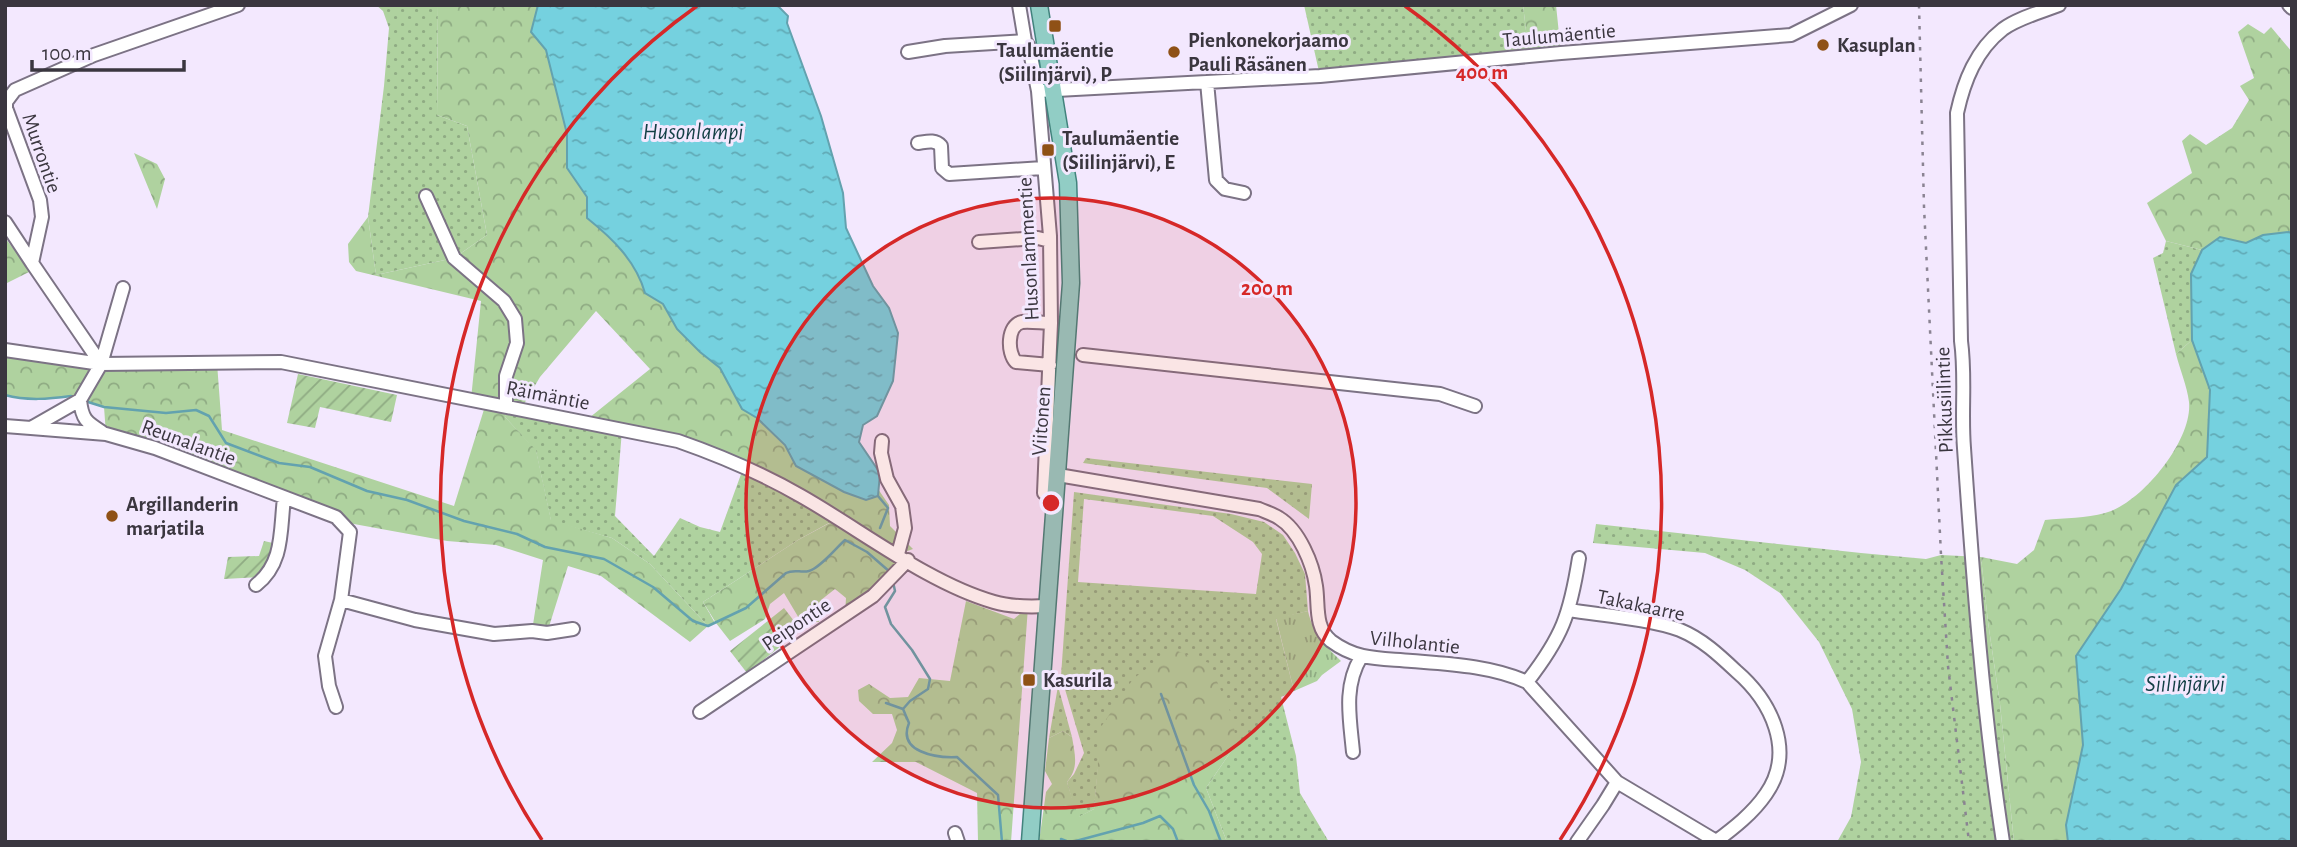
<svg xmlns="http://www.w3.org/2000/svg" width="2297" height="847" font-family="'Alegreya Sans',sans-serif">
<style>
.grass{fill:url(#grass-dots);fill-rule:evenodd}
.forest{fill:url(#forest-crowns)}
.park{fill:url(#park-tufts)}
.garden{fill:url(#garden-furrows)}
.water{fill:url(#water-ripples);stroke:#63a2af;stroke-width:2}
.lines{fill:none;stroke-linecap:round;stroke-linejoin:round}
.stream{stroke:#63a2af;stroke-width:2.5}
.minor-casing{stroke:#7c7385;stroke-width:16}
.major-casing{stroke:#42837d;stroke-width:19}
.minor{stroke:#fff;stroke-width:12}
.major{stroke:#91cdc5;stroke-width:16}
.rail{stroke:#8a8392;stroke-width:2.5;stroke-dasharray:3.5 7;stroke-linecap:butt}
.ring{fill:none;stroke:#d62828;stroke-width:3.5}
.poi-dot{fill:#8f5116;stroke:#f3e8fe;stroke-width:2.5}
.labels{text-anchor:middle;stroke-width:6;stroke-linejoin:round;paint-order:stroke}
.street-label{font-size:21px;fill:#3a363f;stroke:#f3e8fe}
.poi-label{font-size:21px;font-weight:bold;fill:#3a363f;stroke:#f3e8fe;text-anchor:start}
.water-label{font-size:23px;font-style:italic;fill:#133f45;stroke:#f3e8fe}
.centre{fill:#d62828;stroke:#f3e8fe;stroke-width:3.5}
.ring-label{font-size:21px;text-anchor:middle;font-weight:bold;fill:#d62828;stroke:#f3e8fe;stroke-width:6;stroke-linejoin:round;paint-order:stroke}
</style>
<defs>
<pattern id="grass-dots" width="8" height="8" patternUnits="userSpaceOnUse" patternTransform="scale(1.75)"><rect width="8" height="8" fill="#afd29f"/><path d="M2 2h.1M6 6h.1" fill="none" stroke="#8fab83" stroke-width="1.8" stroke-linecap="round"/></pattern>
<pattern id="forest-crowns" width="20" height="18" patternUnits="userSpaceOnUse" patternTransform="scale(1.75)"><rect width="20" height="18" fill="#afd29f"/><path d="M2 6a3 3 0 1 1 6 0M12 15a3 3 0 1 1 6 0" fill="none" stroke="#8fab83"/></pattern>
<pattern id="park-tufts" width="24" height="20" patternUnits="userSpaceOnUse" patternTransform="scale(1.75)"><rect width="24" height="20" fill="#afd29f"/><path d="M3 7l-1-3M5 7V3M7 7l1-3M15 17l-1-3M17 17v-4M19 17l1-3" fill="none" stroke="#8fab83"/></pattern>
<pattern id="garden-furrows" width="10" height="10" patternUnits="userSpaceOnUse" patternTransform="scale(1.75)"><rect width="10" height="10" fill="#afd29f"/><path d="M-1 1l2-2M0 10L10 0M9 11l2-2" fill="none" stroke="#8fab83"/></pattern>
<pattern id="water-ripples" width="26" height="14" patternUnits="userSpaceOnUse" patternTransform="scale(1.75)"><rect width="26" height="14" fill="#75d1df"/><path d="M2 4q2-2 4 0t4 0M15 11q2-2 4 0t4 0" fill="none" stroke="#61aab6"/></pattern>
</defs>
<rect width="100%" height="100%" fill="#f3e8fe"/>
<!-- grass -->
<path class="grass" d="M376 5H438L437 115 467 126 487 235 454 258 376 275 368 217 384 86 389 28 383 11Z
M1304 5H1523L1529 56 1320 76Z
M2166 241 2202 250 2191 274 2192 340 2176 354 2153 258 2163 253Z
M506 406 622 430 615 516 654 556 680 518 700 527 720 532 744 466 838 518 798 540 703 602 715 623 708 626 650 564 612 538 551 521 536 451 505 417Z
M1086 458 1312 484 1309 519 1267 488 1083 463Z
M1074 492 1231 514 1264 522 1283 535 1295 553 1305 574 1308 611 1276 619 1294 691 1281 697 1296 756 1300 793 1329 842H1227L1206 788 1236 744 1102 727 1094 809 1077 818 1067 782 1074 774 1084 753 1061 676ZM1084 499 1213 516 1253 542 1262 554 1256 594 1078 582Z
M1596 524 1861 553 1926 559 1941 555 1981 557 1988 622 2000 704 2014 842H1837L1851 817 1861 762 1852 709 1819 642 1780 593 1745 570 1705 553 1593 543Z
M1058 686 1072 737 1063 731 1049 738Z"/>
<!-- forest -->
<path class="forest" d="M438 5H538L531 32 546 50 567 135V168L587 197V218C612 238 636 261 645 293L663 304 677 329 700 352 720 368 742 409 757 418 785 445 796 466 878 496V489L889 505 890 526 913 549 899 554 908 560 845 615 846 598 835 589 821 600 819 622 800 620 784 593 770 604 765 619 730 641 716 623 703 602 798 540 837 519 737 462 584 422 650 369 596 311 540 377 521 409 506 406 505 417 536 450 551 520 612 538 650 564 708 626 690 642 601 576 568 566 547 633 532 631 543 560 496 545 447 541 343 522 106 434 104 407 71 396 47 399 18 398 5 395V350L68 360 217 363 222 430 454 506 486 403 471 399 481 301 356 271 349 262 348 244 368 217 376 275 454 258 487 235 467 126 437 115Z
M1523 5H1556L1561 53 1529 56Z
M2248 24 2264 34 2271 27 2292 52V234L2289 232 2263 235 2246 243 2220 237 2202 250 2166 241 2147 203 2192 173 2182 141 2190 134 2206 145 2232 128 2249 100 2240 86 2254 78 2238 32Z
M134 153 157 164 165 179 157 209Z
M5 238 31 271 5 284Z
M2192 340 2210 390 2207 457 2176 485 2121 589 2076 656 2083 745 2066 825 2068 842H2014L2000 704 1988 622 1981 557 2017 564 2034 550 2045 520C2065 518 2086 518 2105 513 2141 504 2193 440 2189 402 2187 386 2180 370 2176 354Z
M966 601 1014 619 1028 607 1011 842H978L977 793 916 762H872L892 743 897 730 892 714H873L859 701 858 690 869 684 890 698 908 697 919 678 950 681Z
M1172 649 1209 663 1233 718 1236 744 1206 788 1227 842H1039L1046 792 1052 784 1045 771 1049 738 1063 731 1072 737C1075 755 1079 768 1067 782L1078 817 1094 809 1101 727 1133 679Z"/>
<!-- park -->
<path class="park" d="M1308 611C1313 634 1325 645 1341 661L1322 675 1317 681 1294 691 1276 618Z"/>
<!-- garden -->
<path class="garden" d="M298 374 397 395 391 422 320 407 315 428 287 423Z
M264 541 273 543 267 569 259 577 224 579 228 557 259 556Z
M784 608 801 630 747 673 730 651Z"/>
<!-- water -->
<path class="water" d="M538 5H777L788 16 787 23 821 116 843 193 846 228 873 286 889 308 898 333 893 381 877 416 863 425 859 442 880 473 878 496 866 500 844 492 796 466 785 445 757 418 742 409 720 368 700 352 677 329 663 304 645 293C636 261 612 238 587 218V197L567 168V134L546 50 531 32Z
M2289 232 2292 234V842H2068L2066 825 2083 745 2076 656 2121 589 2176 485 2207 457 2210 390 2192 340 2191 274 2202 250 2220 237 2246 243 2263 235Z"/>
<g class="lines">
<!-- stream -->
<path class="stream" d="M5 395C27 401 49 399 71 396
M88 402 104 407 166 413 196 410 209 416 226 443 279 463 310 467 367 491 407 500 464 521 517 534 545 547 604 559 653 587 693 621 708 626 746 608 786 573C794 569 801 573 809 571 820 568 836 548 845 540L867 552 890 572
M878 496 888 508 880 528
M893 582 895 591 885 607 891 624 912 650 930 679 928 689 910 701 903 709 909 723C897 752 936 758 957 757L998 795 1002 842
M1161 694 1194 785 1209 811 1221 842
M886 703 903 709
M1061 839 1069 842
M1072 842 1143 823 1160 816 1173 829 1178 842"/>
<defs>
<path id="minor" d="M1019 5 1025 41 1029 47 1038 91 1050 236 1051 323 1044 493
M2289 5 2292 8
M908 52 945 46 1025 41
M1207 82 1216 180 1225 189 1244 193
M1038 91 1320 76 1561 53 1791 35 1851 5
M918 143C926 142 935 139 941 146L942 168 949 174 1043 168
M426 196 454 258 504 301 515 319 517 343 506 376V406
M5 222 32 263
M979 242 1038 238 1050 241
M123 288 101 364 80 400 31 428 106 434 155 448 336 517 350 532 341 600 415 620 494 634 532 631 547 633 573 629
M5 350 101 364 281 362 678 441C721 456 761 473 801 496 861 530 928 583 994 602 1011 607 1029 607 1047 606
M1083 355 1440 394 1475 406
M101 364 32 263 42 217 40 200 6 108V102L15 90 94 55 238 5
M1050 365 1016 362C1007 353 1007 325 1022 322 1031 321 1042 323 1051 323
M80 400C82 419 86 422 102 432
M5 426 31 428
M882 441 881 453 887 479 902 506 905 528 898 554
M1058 475 1259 509C1266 512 1273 514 1279 518 1299 530 1313 564 1316 586 1319 605 1314 627 1331 641 1358 661 1381 658 1412 661 1450 664 1492 666 1527 682L1617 782 1716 841
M256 585C284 563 280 531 284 498
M1569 610C1600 615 1651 619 1680 630 1702 639 1719 655 1736 671 1771 701 1796 751 1766 794 1753 813 1734 828 1715 842
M1527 682C1562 637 1570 615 1579 558
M336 707 329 686 325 656 341 600
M700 712 873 596 908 560
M1353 752C1350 719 1343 687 1361 657
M955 833 958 842
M1577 842 1603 805 1617 782
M2003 842C1983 712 1973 579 1964 448 1961 412 1966 377 1961 341L1957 113C1964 81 1976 50 2003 29 2018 18 2041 12 2059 5"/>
<path id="major" d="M1030 842 1071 283 1068 183 1039 5"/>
</defs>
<!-- minor casing -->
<use href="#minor" class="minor-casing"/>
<!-- major casing -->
<use href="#major" class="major-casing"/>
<!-- minor -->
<use href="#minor" class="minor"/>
<!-- major -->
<use href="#major" class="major"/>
<!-- rail -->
<path class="rail" d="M1919 5 1924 207 1941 555 1948 666 1969 842"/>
</g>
<!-- distance rings -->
<circle cx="1051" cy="503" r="305" fill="#d62828" fill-opacity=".12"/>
<g class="ring">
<circle cx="1051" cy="503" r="305"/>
<path d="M542 840A610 610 0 0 1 697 6M1405 6A610 610 0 0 1 1560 840"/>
</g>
<!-- markers -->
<g class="poi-dot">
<rect x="1048" y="19" width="14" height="14" rx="3.5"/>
<circle cx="1823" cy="45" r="7"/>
<circle cx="1174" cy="52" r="7"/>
<rect x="1041" y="143" width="14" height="14" rx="3.5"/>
<circle cx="112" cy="516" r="7"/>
<rect x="1022" y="673" width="14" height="14" rx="3.5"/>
</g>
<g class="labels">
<!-- street labels -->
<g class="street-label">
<text transform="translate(1559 35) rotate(-5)" y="7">Taulumäentie</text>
<text transform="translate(42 153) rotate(71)" y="7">Murrontie</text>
<text transform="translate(1028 249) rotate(-93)" y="7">Husonlammentie</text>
<text transform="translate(548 395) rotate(11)" y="7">Räimäntie</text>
<text transform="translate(1944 400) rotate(-92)" y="7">Pikkusiilintie</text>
<text transform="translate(1041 421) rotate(-86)" y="7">Viitonen</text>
<text transform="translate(189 442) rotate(20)" y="7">Reunalantie</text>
<text transform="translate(1641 605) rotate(12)" y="7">Takakaarre</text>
<text transform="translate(796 624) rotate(-34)" y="7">Peipontie</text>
<text transform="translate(1415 642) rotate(6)" y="7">Vilholantie</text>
</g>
<!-- poi labels -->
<g class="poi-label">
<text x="1188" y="47">Pienkonekorjaamo<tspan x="1188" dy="24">Pauli Räsänen</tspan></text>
<text x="1837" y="52">Kasuplan</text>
<text x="1055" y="57" text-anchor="middle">Taulumäentie<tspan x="1055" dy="24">(Siilinjärvi), P</tspan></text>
<text x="1062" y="145">Taulumäentie<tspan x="1062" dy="24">(Siilinjärvi), E</tspan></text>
<text x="126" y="511">Argillanderin<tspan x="126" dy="24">marjatila</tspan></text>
<text x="1043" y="687">Kasurila</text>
</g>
<!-- water labels -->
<g class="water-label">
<text x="693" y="139">Husonlampi</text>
<text x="2185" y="691">Siilinjärvi</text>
</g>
</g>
<circle cx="1051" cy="503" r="10" class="centre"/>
<g class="ring-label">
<text x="1482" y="79">400 m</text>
<text x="1267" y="295">200 m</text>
</g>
<!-- border -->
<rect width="2297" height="847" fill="none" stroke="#3a363f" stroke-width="14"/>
<!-- scale -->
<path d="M32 60v10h152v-10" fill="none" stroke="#3a363f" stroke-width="3.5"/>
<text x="42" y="60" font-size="21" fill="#3a363f" stroke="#f3e8fe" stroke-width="5" paint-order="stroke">100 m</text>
</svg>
